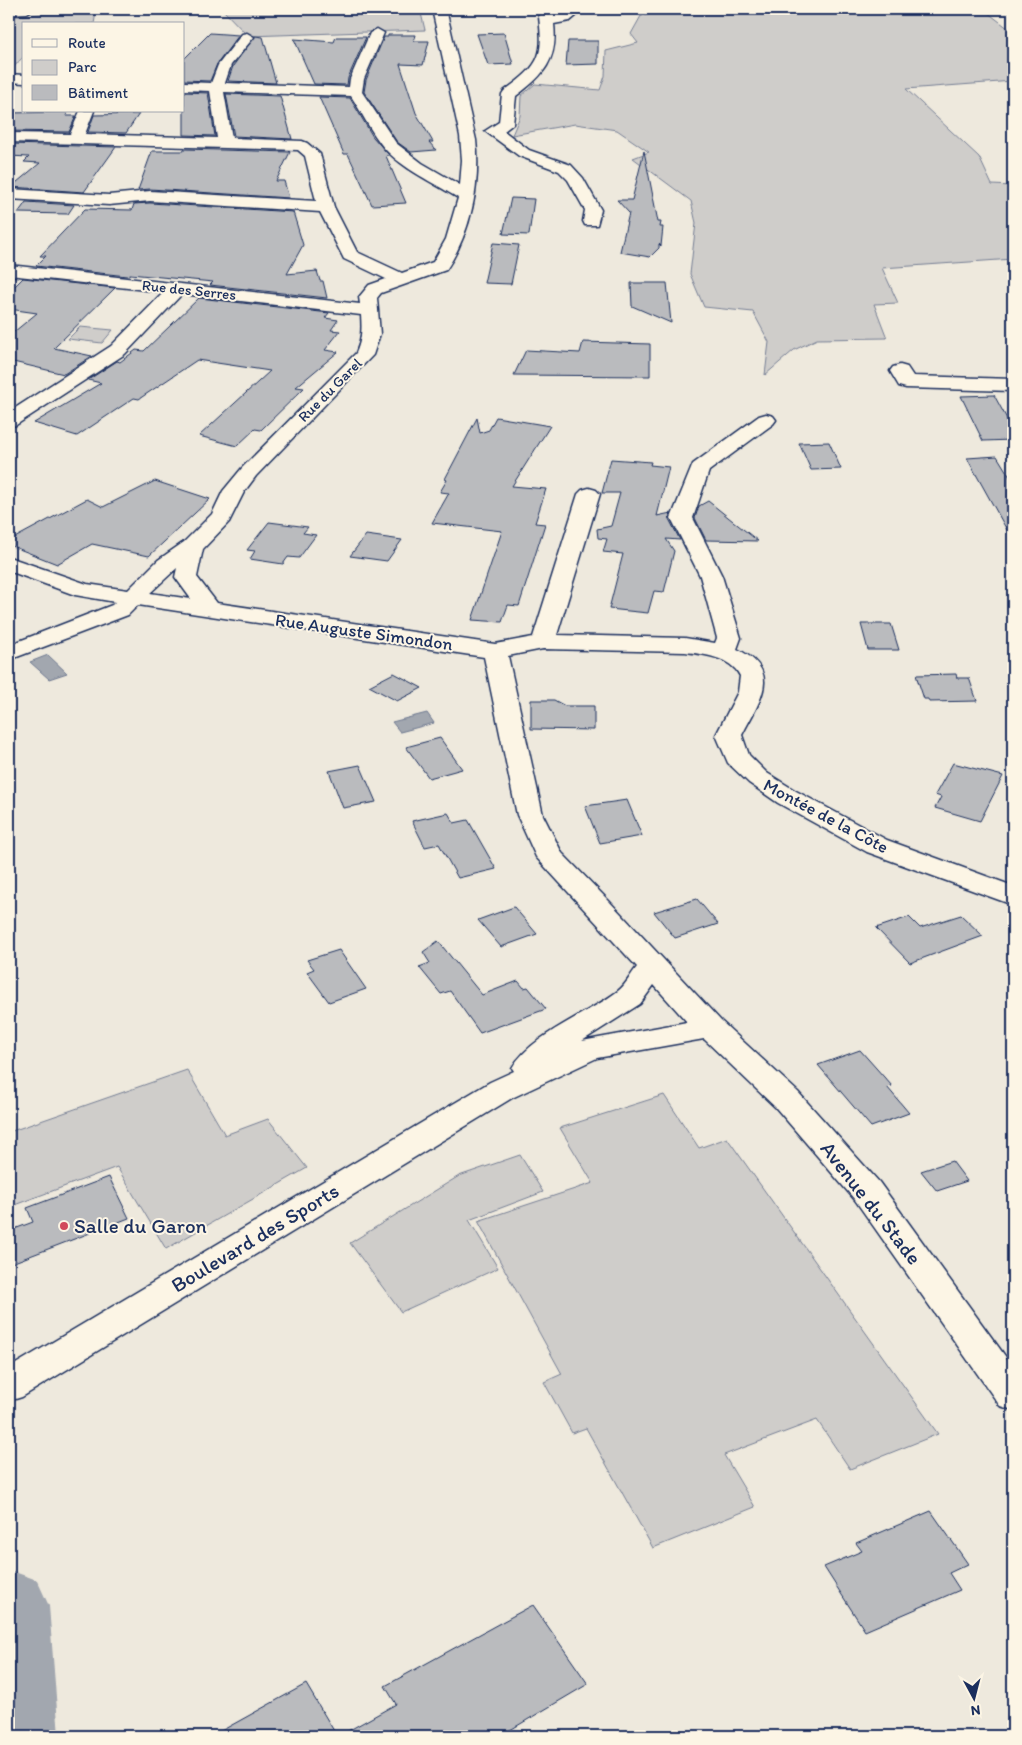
<svg xmlns="http://www.w3.org/2000/svg" width="1022" height="1745" font-family="Itim,sans-serif">
<style>
.green{fill:#cfcdca;stroke:#757e94}
.water{fill:#a2a7af;stroke:#6c778f}
.lines{fill:none;stroke-linecap:round;stroke-linejoin:round}
.river{fill:#a2a7af;fill-rule:evenodd}
.building{fill:#babbbe;stroke:#1b2f5e}
.minor-casing{stroke:#1b2f5e;stroke-width:3}
.minor{fill:#fcf5e5;fill-rule:evenodd}
.poi-dot{fill:#d1495b;stroke:#fcf5e5;stroke-width:2}
.labels{text-anchor:middle;stroke-width:4;stroke-linejoin:round;paint-order:stroke}
.far-street-label{font-size:15px;fill:#1b2f5e;stroke:#fcf5e5}
.street-label{font-size:18px;fill:#1b2f5e;stroke:#fcf5e5}
.near-street-label{font-size:21px;fill:#1b2f5e;stroke:#fcf5e5}
.near-poi-label{font-size:21px;fill:#1b2f5e;stroke:#fcf5e5;text-anchor:start}
</style>
<rect width="100%" height="100%" fill="#eee9dd"/>
<filter id="ink" filterUnits="userSpaceOnUse"><feTurbulence type="fractalNoise" baseFrequency=".02" numOctaves="2"/><feDisplacementMap in="SourceGraphic" scale="10" xChannelSelector="R" yChannelSelector="G"/><feConvolveMatrix kernelMatrix="1 2 1 2 8 2 1 2 1" color-interpolation-filters="sRGB"/></filter>
<g filter="url(#ink)">
<!-- green -->
<path class="green" d="M92 9H159L96 12 94 24H24V56L9 72V17Z
M222 9H420L425 30 248 36Z
M659 9H983L1013 32V81L906 89 979 157 992 185 1013 186V259L882 268 898 303 874 304 887 338 817 339 794 350 765 375 769 342 753 312 704 307 690 274 696 223 691 201 633 158 649 152 617 130 575 124 512 135 520 116 521 96 535 84 600 90 605 76 606 51 638 43 631 34 641 16 662 12Z
M80 327 113 330 102 343 68 339Z
M187 1070 225 1135 268 1119 307 1168 166 1249 117 1167 9 1207V1132Z
M664 1095 699 1148 727 1138 938 1434 850 1469 817 1420 724 1455 755 1507 653 1548 586 1428 572 1433 544 1382 562 1374 478 1221 593 1183 560 1128Z
M520 1155 543 1192 469 1220 498 1268 401 1312 350 1243 459 1176Z"/>
<!-- water -->
<path class="water" d="M48 655 67 673 49 679 30 662Z
M427 713 434 723 400 732 392 722Z"/>
<g class="lines">
<!-- river -->
<path class="river" d="M9 1570 37 1580 49 1606 59 1736H9Z"/>
</g>
<!-- building -->
<path class="building" d="M210 33 239 35 217 64 210 81 184 80V59Z
M504 33 513 64 488 65 477 34Z
M388 35H416L414 41H429L423 65 400 64 416 113 433 142H429L436 150 411 152 397 142 364 92 366 80 384 37H388Z
M255 36 263 37 276 83 228 81 233 66Z
M336 37H366L348 78 347 85 314 84 294 39 334 42Z
M568 41H598V64L566 65Z
M184 92 208 93 215 136 184 135Z
M226 94 280 96 292 139 234 136Z
M319 97 350 98 373 137 389 155 386 156 406 203 372 205 348 154H344Z
M68 112 66 116H76L69 132 9 131V113Z
M139 114 126 133 88 132 94 115Z
M9 144 116 147 84 192 11 187 40 163 24 162 29 157 9 156Z
M184 149 290 152 276 181H284L289 198 150 189 138 190 152 151H184Z
M644 151 658 222H661L660 227H663L661 246 659 244V248L650 257 620 252 629 213 617 200H632Z
M511 198 534 199 529 235 503 234Z
M26 202 74 205 68 214 18 213Z
M150 203 293 212 303 245 287 274 317 271 320 281H323L327 298 210 285 213 282 130 274 127 276 36 266 46 256H40L85 209 132 210 134 204Z
M493 243 519 245 511 284 484 283Z
M23 278 115 288 54 348 92 356 64 374 9 361V336L37 313 9 309V292Z
M631 283H667L671 323 632 306Z
M199 298 329 313 325 318 338 320 331 330 340 331 325 350 338 352 296 387 304 388 261 430 255 429 237 446 199 436 270 371 197 360 139 399 134 398 77 436 34 423 101 383 88 380 117 361 120 362 136 350 144 351Z
M583 342 650 344V376L514 375 526 350 580 353Z
M994 395 1013 430V440L983 441 961 396Z
M496 417 550 426 512 486 546 489 535 523 545 524 519 606 508 605 502 622 472 620 502 531 432 523 449 493 440 492 447 480 445 479 477 418 480 433 489 430Z
M829 442 841 469 811 470 799 443Z
M997 456 1013 482V541L967 458Z
M611 459 651 462 650 465 669 467 657 516 671 513 669 519 680 540 666 539 674 551 664 592 654 591 648 613 609 609 623 554 603 552 607 539 598 538 597 529 611 526 620 493H602Z
M155 481 210 499 149 556 92 544 57 564 9 545V541L87 499 103 507Z
M708 501 758 541 706 540 695 518 699 506Z
M269 522 308 527 303 533 316 535 299 558 288 557 283 564 250 559 255 551 247 550Z
M366 535 402 540 387 561 350 556Z
M861 624H891L899 650H868Z
M394 673 422 688 397 701 369 686Z
M956 674 957 678H969L977 701 929 702 928 699H924L916 675Z
M531 700H554L565 706H594V730L531 729Z
M440 738 462 769 429 778 406 747Z
M953 763 1003 776 980 821 935 808 941 797 935 795Z
M360 765 376 802 343 808 329 771Z
M627 800 642 836 600 843 585 806Z
M448 813 454 823 468 820 496 869 458 878 439 844 425 847 412 821Z
M697 899 718 924 675 938 654 912Z
M514 907 537 934 501 947 478 920Z
M961 915 983 936 910 963 876 928 909 917 920 928Z
M438 941 482 995 518 981 524 988 528 987 546 1009 480 1033 450 991 441 994 419 967 430 963 423 952Z
M339 950 366 989 329 1002 307 972 314 969 307 960Z
M860 1050 892 1086 887 1087 909 1113 871 1127 818 1065Z
M952 1161 967 1181 937 1191 921 1171Z
M109 1177 129 1218 9 1264V1231L33 1222 27 1208Z
M931 1511 968 1564 949 1573 960 1590 865 1631 824 1567 862 1551 856 1543Z
M533 1605 588 1684 500 1736H339L396 1704 385 1686Z
M306 1684 337 1736H212Z"/>
<g class="lines">
<defs>
<path id="minor" d="M9 9H34L27 13 9 14Z
M432 9H446L476 140C481 184 471 233 446 270L381 293 377 298 380 334 373 355 256 476 244 492 229 522 203 549 197 577 217 603 495 644 533 637 578 494 582 490 589 488 596 490 600 494 557 635 685 638 715 643 717 638 700 576 671 518 693 464 759 416 766 414 773 416 776 420 773 424 709 471 693 518 722 576 741 638 737 649C784 672 759 701 742 735L749 755 767 773 796 791 887 840 1013 886V905L867 852 778 803 749 783 728 763 716 735 738 692 740 676C731 657 703 654 685 652L543 649 508 656 543 815 562 853 609 901 721 1021 798 1092 879 1182 1013 1367V1410L1000 1406 855 1200 776 1108 704 1039 597 1058 512 1098 22 1397 9 1401V1368L490 1082 514 1071 512 1068C531 1035 588 1014 618 991 626 985 631 974 637 967L536 857 517 815 484 657 138 605 128 615 9 660V645L112 605 115 602 75 595 9 571V557L87 584 128 590 158 560 184 542 212 514 223 491 242 468 356 353C362 340 362 328 361 315L182 294 125 354 16 425 9 427V412L111 346 164 292 9 275V265L360 304 359 297 369 285 386 279 344 259 320 212 150 201 109 205 9 199V189L109 195 150 191 316 201 305 156 298 150 9 142V133L70 134 80 111H94L85 134 217 138 210 91 184 90V82L211 83 218 65 242 34 247 33 254 37 231 65 225 83 349 87 350 79 370 33 377 29 384 33 364 79 362 92 396 143 422 163 460 185 462 160 460 136ZM224 92 351 96C362 113 371 132 384 148 404 170 433 182 458 198L446 239 433 262 402 273 357 252 334 207 320 154 307 143 302 141 232 138ZM177 568 175 577 191 599 150 593ZM654 985 687 1022 582 1041 640 1004Z
M538 9C550 9 567 5 576 16L570 21 554 24C558 60 544 75 516 96L513 124 504 131 529 150 571 165 583 178 601 210 597 225H585L583 221 585 210 568 180 559 171 519 156 485 131 499 122 502 94 504 91C543 63 544 55 538 9Z
M9 74 24 75V83L9 82Z
M900 365 907 367 913 376 1013 379V391L906 388 899 386 890 371 893 367Z"/>
</defs>
<!-- minor casing -->
<use href="#minor" class="minor-casing"/>
<!-- minor -->
<use href="#minor" class="minor"/>
</g>
</g>
<!-- markers -->
<circle class="poi-dot" cx="64" cy="1226" r="5"/>
<g class="labels">
<!-- far-street labels -->
<g class="far-street-label">
<text transform="translate(189 290) rotate(6)" y="5">Rue des Serres</text>
<text transform="translate(330 390) rotate(-45)" y="5">Rue du Garel</text>
</g>
<!-- street labels -->
<g class="street-label">
<text transform="translate(364 632) rotate(8)" y="6">Rue Auguste Simondon</text>
<text transform="translate(826 816) rotate(28)" y="6">Montée de la Côte</text>
</g>
<!-- near-street labels -->
<g class="near-street-label">
<text transform="translate(871 1203) rotate(52)" y="7">Avenue du Stade</text>
<text transform="translate(255 1238) rotate(-31)" y="7">Boulevard des Sports</text>
</g>
<!-- near-poi labels -->
<g class="near-poi-label">
<text x="74" y="1233">Salle du Garon</text>
</g>
</g>
<!-- margin -->
<rect width="1022" height="1745" fill="none" stroke="#fcf5e5" stroke-width="30"/>
<rect x="15" y="15" width="992" height="1715" fill="none" stroke="#1b2f5e" stroke-width="2" filter="url(#ink)"/>
<!-- legend -->
<rect x="22" y="22" width="162" height="90" fill="#fcf5e5" stroke="#a2a6af"/>
<rect x="32" y="39" width="25" height="8" fill="#fcf5e5" stroke="#a2a6af"/>
<text x="68" y="48" font-size="15" fill="#1b2f5e">Route</text>
<rect x="32" y="60" width="25" height="15" fill="#cfcdca" stroke="#a2a6af"/>
<text x="68" y="72" font-size="15" fill="#1b2f5e">Parc</text>
<rect x="32" y="85" width="25" height="15" fill="#babbbe" stroke="#a2a6af"/>
<text x="68" y="98" font-size="15" fill="#1b2f5e">Bâtiment</text>
<!-- north arrow -->
<g transform="translate(974 1698) rotate(173)" stroke="#fcf5e5" stroke-width="4" paint-order="stroke">
<path d="M0-4L9 19L0 12L-9 19Z" fill="#1b2f5e"/>
<text y="-8" font-size="14" font-weight="bold" text-anchor="middle" fill="#1b2f5e">N</text>
</g>
</svg>
